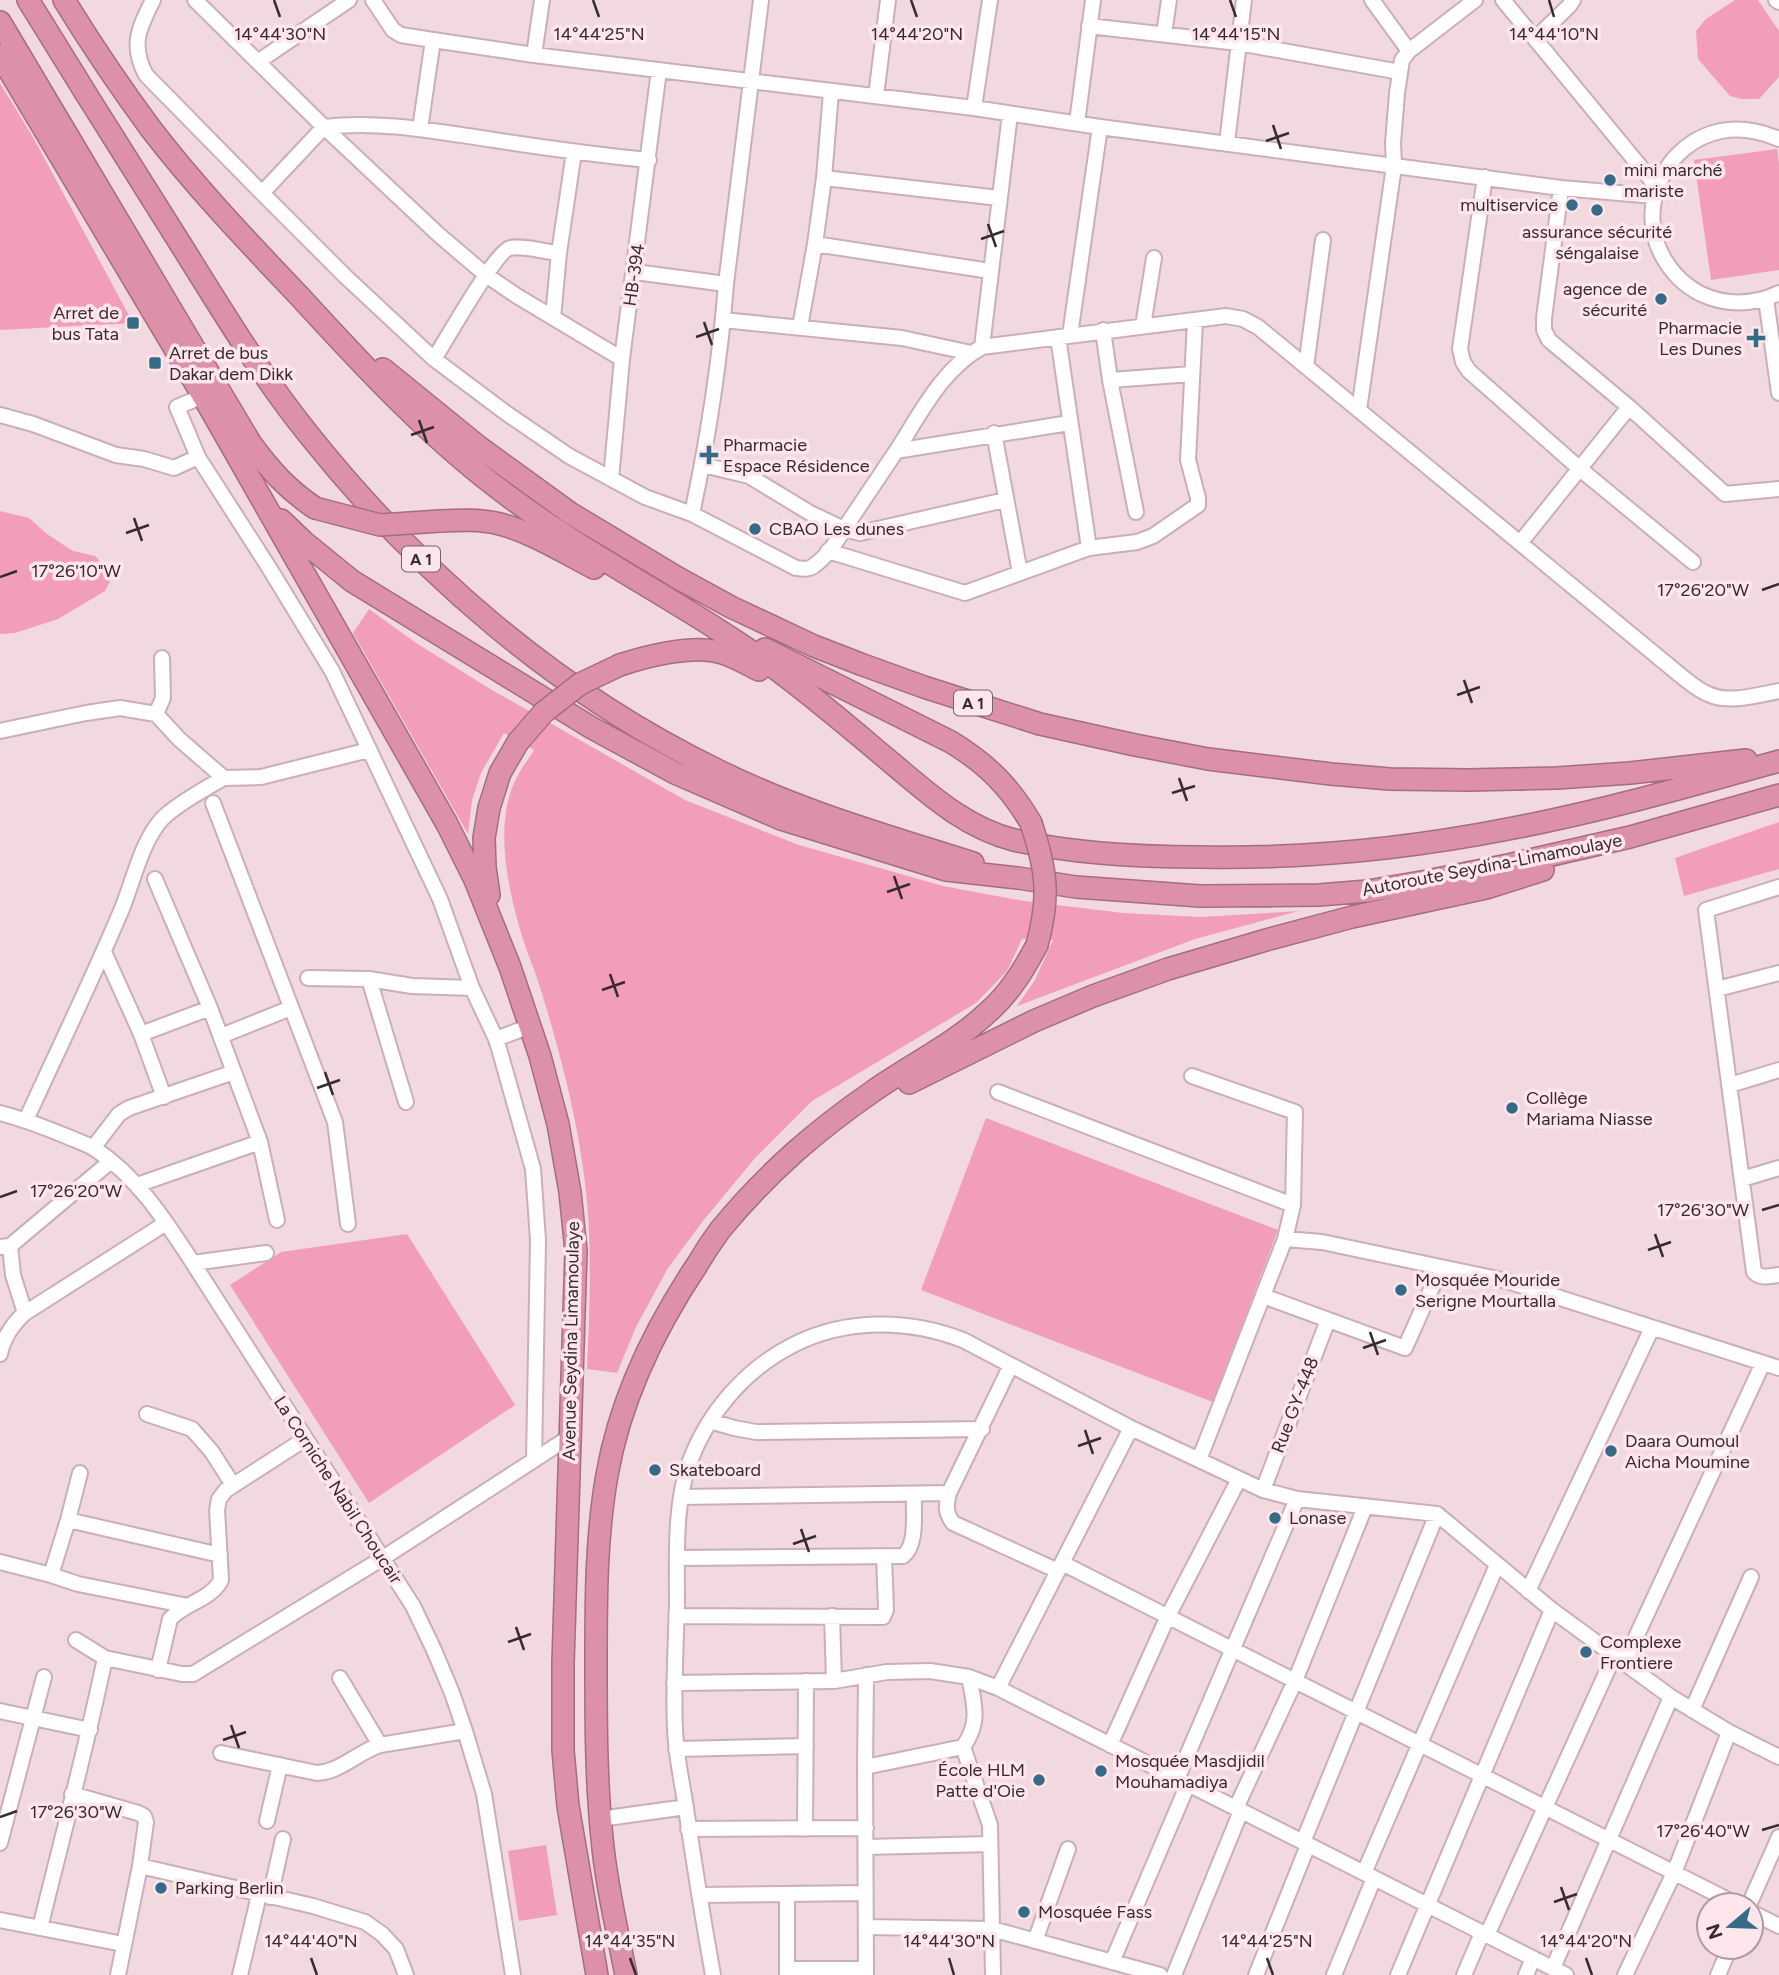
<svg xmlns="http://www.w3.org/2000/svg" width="1779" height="1975" font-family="Figtree,sans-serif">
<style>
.green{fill:#f29eb8}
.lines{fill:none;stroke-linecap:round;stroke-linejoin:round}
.minor-casing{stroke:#c9b0b7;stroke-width:18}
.highway-casing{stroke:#a36e7e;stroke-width:24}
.minor{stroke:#fff;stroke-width:14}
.highway{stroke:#dd91a9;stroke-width:21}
.highway-bridge-casing{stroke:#a36e7e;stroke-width:24;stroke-linecap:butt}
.highway-bridge{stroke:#dd91a9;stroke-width:21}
.ticks{fill:none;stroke:#362c2f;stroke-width:2.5}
.poi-dot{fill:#366b87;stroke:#ffe5ec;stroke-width:2.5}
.labels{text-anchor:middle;stroke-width:7;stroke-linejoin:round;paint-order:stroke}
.shield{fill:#ffe5ec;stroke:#726468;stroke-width:2}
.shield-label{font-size:16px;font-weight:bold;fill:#362c2f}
.poi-label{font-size:18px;fill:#362c2f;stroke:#ffe5ec;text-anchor:start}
.street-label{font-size:18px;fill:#362c2f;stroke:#ffe5ec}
.ticks-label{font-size:18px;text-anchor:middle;fill:#362c2f;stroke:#ffe5ec;stroke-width:7;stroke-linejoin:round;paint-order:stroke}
</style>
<rect width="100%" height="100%" fill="#f2d8df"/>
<!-- green -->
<path class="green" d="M1735 0H1758L1779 31V77L1759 99H1742L1730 96 1698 59 1696 31 1706 19Z
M0 83 34 139 133 323 0 330Z
M1777 149 1779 164V270L1711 280 1694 160Z
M0 511 29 518 47 534 73 551 95 556 106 568 110 581 105 591 58 619 15 633 0 634Z
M369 609 416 643 492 690 685 800 799 845 943 886 1024 901 1123 913 1201 917 1299 911 1195 939 1017 1006 1035 980 1053 940 1022 939 1007 971 976 1003 812 1101 755 1158 703 1221 668 1268 636 1327 617 1373 587 1369C590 1301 593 1235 583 1168 575 1110 560 1053 543 997 538 978 530 961 524 942 509 895 492 823 517 777 522 767 529 759 534 750L504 733 481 773 472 800 468 834 353 633Z
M1779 822V869L1684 896 1675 858Z
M986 1118 1278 1230 1213 1402 921 1290Z
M407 1234 515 1405 369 1503 230 1285 281 1252Z
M546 1845 557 1915 519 1921 508 1851Z"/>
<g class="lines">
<defs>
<path id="minor" d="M153 0C139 28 130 45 146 75L262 193 346 277 434 359 506 413 569 456 645 497 692 514 796 568C804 569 810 570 816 564 831 553 842 532 852 517 867 495 882 472 897 450 921 413 942 369 982 347L1226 316 1243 319 1258 327 1680 675C1689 682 1698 690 1708 694 1729 704 1757 695 1779 691
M195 0 324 127 439 235 486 275 517 296 622 359
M373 0 393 30 401 35 433 40 534 55 974 108 1100 127 1561 188 1655 196
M1372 0 1409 51
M1503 0 1657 187
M1776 0 1779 2
M1089 26 1238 43 1400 72
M1164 34 1169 0
M1535 39 1569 6 1573 0
M534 55 542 0
M259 61 349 0
M876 96 888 0
M974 108 990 0
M1077 123 1093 0
M420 129 433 40
M1779 139C1760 131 1742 127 1721 131 1665 142 1635 208 1663 257 1672 273 1685 286 1701 294 1727 306 1753 305 1779 293
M1227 143 1244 0
M1485 177 1460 349 1463 362 1469 371 1580 469 1693 562
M824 178 999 198
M1561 188 1544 318V330L1549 340 1629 407 1725 494 1779 489
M262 193 324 127C381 120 438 132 494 140 546 148 597 155 649 160
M815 244 990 271
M635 272 726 284
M1766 299 1779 393
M553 318 559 253 574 152
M723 320 902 338 971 353
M1143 326 1154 258
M800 327 815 244 824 178 831 92
M1103 330 1110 380 1136 512
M1070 335 1100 127
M1058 337 1089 548
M982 347 1010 114
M434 359C445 342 496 251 510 248 522 245 546 252 559 253
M1306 367 1323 240
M1110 380 1192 374
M203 396 177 407 198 457 268 566 332 671 440 899 472 988 496 1039 500 1052 533 1169 538 1240 534 1460
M1359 410 1394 166 1393 143 1397 93 1402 60 1409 51 1475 0
M0 415 33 424 116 455 144 459 174 468 198 457
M994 433 1020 573
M896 451 1069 423
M703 465 749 476 810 513 844 529 860 533 1005 500
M611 479 622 359 659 70
M692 514C708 438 720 361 726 284L761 0
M1520 543 1629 407
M828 551 965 593 1089 548 1137 542 1153 536 1198 505V498L1188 460 1195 321
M162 658 163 698 156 714 179 739 224 778 261 777 369 750
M0 731 86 713 120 708 156 714
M213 803 335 1122 348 1224
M155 879 210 1008 260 1142
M1779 887 1706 910 1754 1272C1761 1279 1770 1276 1779 1275
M104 952 141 1034 164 1097
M308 978 369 979 412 986 472 988
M369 979 406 1102
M1717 989 1779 973
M141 1034 210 1008
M221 1036 291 1008
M496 1039 530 1026
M1192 1076 1295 1112 1293 1205 1285 1239 1199 1460
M1730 1085 1779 1070
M998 1092 1293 1205
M0 1113C23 1119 44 1127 66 1136 75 1140 87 1144 95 1149 138 1177 166 1222 193 1263L413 1606 434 1650 452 1693 465 1731 484 1794 513 1975
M26 1120C58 1050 91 982 121 911 133 883 141 842 162 819 177 804 206 788 224 778
M93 1148 119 1114 129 1108 234 1072
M1742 1179 1779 1168
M137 1185 260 1142 277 1220
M1285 1239 1322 1242 1507 1281 1779 1368
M10 1246 13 1275 25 1313
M0 1247 10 1246 111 1161
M193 1263 266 1253
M1263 1296 1405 1348 1441 1267
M0 1354C3 1339 13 1323 25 1313L166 1223
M1011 1365 949 1493C946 1506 945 1512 953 1523L1058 1571
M147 1414 192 1429 212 1452 233 1485
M710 1421 734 1428 756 1432 982 1429
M1263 1490 1328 1320
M681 1497 949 1493
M68 1520 220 1555
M677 1558 903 1556C918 1545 913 1512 914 1494
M0 1562 51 1575 68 1520 80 1473
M1062 1563 1738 1905
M51 1575 78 1584 188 1606
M1528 1591 1652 1328
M676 1616 883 1617 886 1610 884 1556
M832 1616 834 1681
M76 1640 105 1658 182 1674H193L383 1558 571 1436
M1624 1663 1763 1363
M158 1670 170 1619C184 1603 211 1600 221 1580L217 1510 219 1499 226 1490 305 1439
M340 1678 380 1745
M674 1683 834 1681 887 1672 930 1671 969 1677 998 1688 1566 1975
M998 1688 1131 1428
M1692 1710 1751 1577
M0 1711 90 1730
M1110 1745 1168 1616 1239 1479
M963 1747 990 1825 993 1975
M676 1749 806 1746
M221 1753 317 1773C340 1772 358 1752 380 1745L465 1731
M865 1767 963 1747C981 1722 974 1704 969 1677
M1177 1779 1297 1499
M72 1794 138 1813 144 1816 146 1822 140 1866 118 1975
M1236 1808 1295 1681 1365 1507
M600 1819 686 1807
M267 1821 280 1765
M688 1829 866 1828
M805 1829 806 1681
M1303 1842 1437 1514
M0 1843 44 1677
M866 1847 990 1844
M140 1866 313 1906 365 1922 382 1934 396 1949 406 1975
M1364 1873 1497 1565
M699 1895 866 1893
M270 1897 283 1839
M1749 1905 1779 1837
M1751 1912 1779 1926
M0 1920 123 1944
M866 1927 992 1929 1160 1975
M40 1928C62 1838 86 1749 105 1658
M1487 1935 1614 1656
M1035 1941 1068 1849
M1112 1962 1188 1784
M1553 1968 1671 1697
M787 1969H866
M240 1975 259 1895
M713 1975C703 1919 694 1864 686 1808 682 1782 676 1756 675 1729 673 1687 676 1645 677 1602 677 1558 674 1503 690 1461 709 1411 746 1369 793 1345 846 1318 909 1319 963 1340L1131 1428 1263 1490 1297 1499 1437 1514 1552 1610 1671 1697 1729 1732 1779 1757
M787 1975V1894
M866 1975 865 1767 866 1675
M1174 1975 1241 1811
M1256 1975 1308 1845
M1334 1975 1374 1878
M1398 1975 1552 1610
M1464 1975 1482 1933
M1526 1975 1533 1958
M1625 1975 1674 1873 1729 1732
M1718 1975 1730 1947"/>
<path id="highway" d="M28 0C79 83 131 166 183 248 223 312 262 377 309 435 419 573 558 693 717 770 800 811 885 835 973 863
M64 0C91 44 120 87 151 129 197 189 250 244 302 299 367 370 433 441 511 498 597 562 695 609 780 672 819 701 856 733 893 764 930 795 966 828 1014 840 1074 854 1138 857 1199 857 1303 859 1406 849 1508 829 1599 812 1690 786 1779 761
M0 22 251 444C271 471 287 489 315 508
M0 55 203 396 447 824 475 880 510 967 540 1056 558 1124 570 1192 576 1251 563 1663V1750L568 1806 597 1975
M383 369 479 447 570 513 678 578 731 607 814 646 863 665 924 687 1040 724 1135 745 1208 759 1331 774 1390 779 1469 780 1557 778 1630 773 1746 760
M281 520 304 542 352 581 592 728 675 773 781 819 946 870 1018 878 1076 887 1200 896 1319 895 1368 891 1427 881 1508 865 1630 837 1779 795
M440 521C460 520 480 519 500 524 531 532 565 553 594 568
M765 649 951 742C987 764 1010 787 1031 823
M620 665C647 656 691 645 719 652 732 655 747 664 759 670
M489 895 485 867 484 838 489 808 500 773 518 742
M909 1083 1034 1021 1093 996 1168 969 1266 940 1352 917 1486 888 1543 870
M626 1975C617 1929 606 1884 602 1838 596 1780 596 1720 596 1662 596 1600 596 1537 607 1475 620 1400 655 1328 697 1265 704 1253 712 1241 720 1230 743 1202 769 1175 796 1151 820 1130 846 1110 872 1092 910 1065 953 1045 987 1013 1009 994 1023 971 1037 945"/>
</defs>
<!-- minor casing -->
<use href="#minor" class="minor-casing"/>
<!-- highway casing -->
<use href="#highway" class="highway-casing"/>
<!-- minor -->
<use href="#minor" class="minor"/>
<!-- highway -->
<use href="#highway" class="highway"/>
<defs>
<path id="highway-bridge" d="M315 508 380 525 440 521
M518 742 544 712 580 684 620 665
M1031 823C1047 871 1050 897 1037 945"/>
</defs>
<!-- highway-bridge casing -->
<use href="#highway-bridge" class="highway-bridge-casing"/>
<!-- highway-bridge -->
<use href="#highway-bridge" class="highway-bridge"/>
</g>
<!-- ticks -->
<path class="ticks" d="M274 0 280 17M593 0 599 17M911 0 917 17M1230 0 1236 17M1549 0 1554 17M1273 125 1281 149M1266 141 1289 133M988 224 996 247M981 239 1004 231M704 322 712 345M696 337 719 329M419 420 427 443M411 435 434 427M134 518 142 541M126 533 149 525M0 577 17 571M1762 590 1779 584M1464 680 1472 703M1457 695 1480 687M1179 778 1187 801M1172 793 1195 786M894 876 902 899M887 892 910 884M610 974 618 997M602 990 625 982M325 1072 333 1095M317 1088 340 1080M0 1197 17 1191M1762 1210 1779 1205M1655 1234 1663 1257M1648 1250 1671 1242M1370 1332 1378 1355M1363 1348 1386 1340M1085 1430 1093 1454M1078 1446 1101 1438M801 1529 809 1552M793 1544 816 1536M516 1627 524 1650M508 1642 531 1634M231 1725 239 1748M223 1740 246 1732M0 1817 17 1811M1762 1830 1779 1825M1561 1887 1569 1910M1554 1902 1577 1894M311 1958 317 1975M630 1958 636 1975M949 1958 954 1975M1267 1958 1273 1975M1586 1958 1592 1975"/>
<!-- markers -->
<g class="poi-dot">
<circle cx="1610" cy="180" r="7"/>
<circle cx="1572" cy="205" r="7"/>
<circle cx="1597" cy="210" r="7"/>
<circle cx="1661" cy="299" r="7"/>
<rect x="126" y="316" width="14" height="14" rx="3.5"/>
<path d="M1752.5 327.5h7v7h7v7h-7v7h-7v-7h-7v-7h7z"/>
<rect x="148" y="356" width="14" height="14" rx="3.5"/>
<path d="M705.5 444.5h7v7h7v7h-7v7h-7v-7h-7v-7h7z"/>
<circle cx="755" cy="529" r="7"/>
<circle cx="1512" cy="1108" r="7"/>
<circle cx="1401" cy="1290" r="7"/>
<circle cx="1611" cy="1451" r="7"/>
<circle cx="655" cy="1470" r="7"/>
<circle cx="1275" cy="1518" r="7"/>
<circle cx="1586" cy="1652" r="7"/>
<circle cx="1101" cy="1771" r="7"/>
<circle cx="1039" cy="1780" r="7"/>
<circle cx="161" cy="1888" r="7"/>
<circle cx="1024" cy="1912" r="7"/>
</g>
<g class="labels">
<!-- shield labels -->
<g class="shield">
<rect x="402" y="546.5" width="38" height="25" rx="5"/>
<rect x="954" y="690.5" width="38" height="25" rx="5"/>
</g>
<g class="shield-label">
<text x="421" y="565">A 1</text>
<text x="973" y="709">A 1</text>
</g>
<!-- poi labels -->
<g class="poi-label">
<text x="1624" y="176">mini marché<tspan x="1624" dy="21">mariste</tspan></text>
<text x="1558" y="211" text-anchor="end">multiservice</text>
<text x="1597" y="238" text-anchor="middle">assurance sécurité<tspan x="1597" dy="21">séngalaise</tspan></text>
<text x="1647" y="295" text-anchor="end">agence de<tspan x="1647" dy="21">sécurité</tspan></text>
<text x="119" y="319" text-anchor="end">Arret de<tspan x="119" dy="21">bus Tata</tspan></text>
<text x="1742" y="334" text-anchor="end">Pharmacie<tspan x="1742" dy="21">Les Dunes</tspan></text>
<text x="169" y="359">Arret de bus<tspan x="169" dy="21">Dakar dem Dikk</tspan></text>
<text x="723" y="451">Pharmacie<tspan x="723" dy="21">Espace Résidence</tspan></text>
<text x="769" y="535">CBAO Les dunes</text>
<text x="1526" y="1104">Collège<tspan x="1526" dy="21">Mariama Niasse</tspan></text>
<text x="1415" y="1286">Mosquée Mouride<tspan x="1415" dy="21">Serigne Mourtalla</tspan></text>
<text x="1625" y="1447">Daara Oumoul<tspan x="1625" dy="21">Aicha Moumine</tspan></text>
<text x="669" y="1476">Skateboard</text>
<text x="1289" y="1524">Lonase</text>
<text x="1600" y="1648">Complexe<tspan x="1600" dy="21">Frontiere</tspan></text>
<text x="1115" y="1767">Mosquée Masdjidil<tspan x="1115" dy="21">Mouhamadiya</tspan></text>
<text x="1025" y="1776" text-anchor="end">École HLM<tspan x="1025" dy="21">Patte d'Oie</tspan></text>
<text x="175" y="1894">Parking Berlin</text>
<text x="1038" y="1918">Mosquée Fass</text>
</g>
<!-- street labels -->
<g class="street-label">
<text transform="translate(634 275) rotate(-82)" y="6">HB-394</text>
<text transform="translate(1492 865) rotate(-11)" y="6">Autoroute Seydina-Limamoulaye</text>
<text transform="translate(571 1341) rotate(-89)" y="6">Avenue Seydina Limamoulaye</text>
<text transform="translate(1295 1405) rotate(-69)" y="6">Rue GY-448</text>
<text transform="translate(338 1490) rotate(57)" y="6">La Corniche Nabil Choucair</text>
</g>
</g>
<g class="ticks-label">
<text x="280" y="40">14°44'30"N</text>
<text x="599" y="40">14°44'25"N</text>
<text x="917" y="40">14°44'20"N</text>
<text x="1236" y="40">14°44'15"N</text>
<text x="1554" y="40">14°44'10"N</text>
<text x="76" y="577">17°26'10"W</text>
<text x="1703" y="596">17°26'20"W</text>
<text x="76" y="1197">17°26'20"W</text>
<text x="1703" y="1216">17°26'30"W</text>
<text x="76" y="1818">17°26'30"W</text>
<text x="1703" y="1837">17°26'40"W</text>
<text x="311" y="1947">14°44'40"N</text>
<text x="630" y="1947">14°44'35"N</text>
<text x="949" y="1947">14°44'30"N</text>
<text x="1267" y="1947">14°44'25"N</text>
<text x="1586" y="1947">14°44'20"N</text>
</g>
<!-- north arrow -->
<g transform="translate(1730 1926) rotate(251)"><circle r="33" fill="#ffe5ec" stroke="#af9ba0" stroke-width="2"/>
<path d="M0-5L12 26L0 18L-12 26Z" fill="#366b87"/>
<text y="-10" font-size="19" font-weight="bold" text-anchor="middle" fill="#362c2f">N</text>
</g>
</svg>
